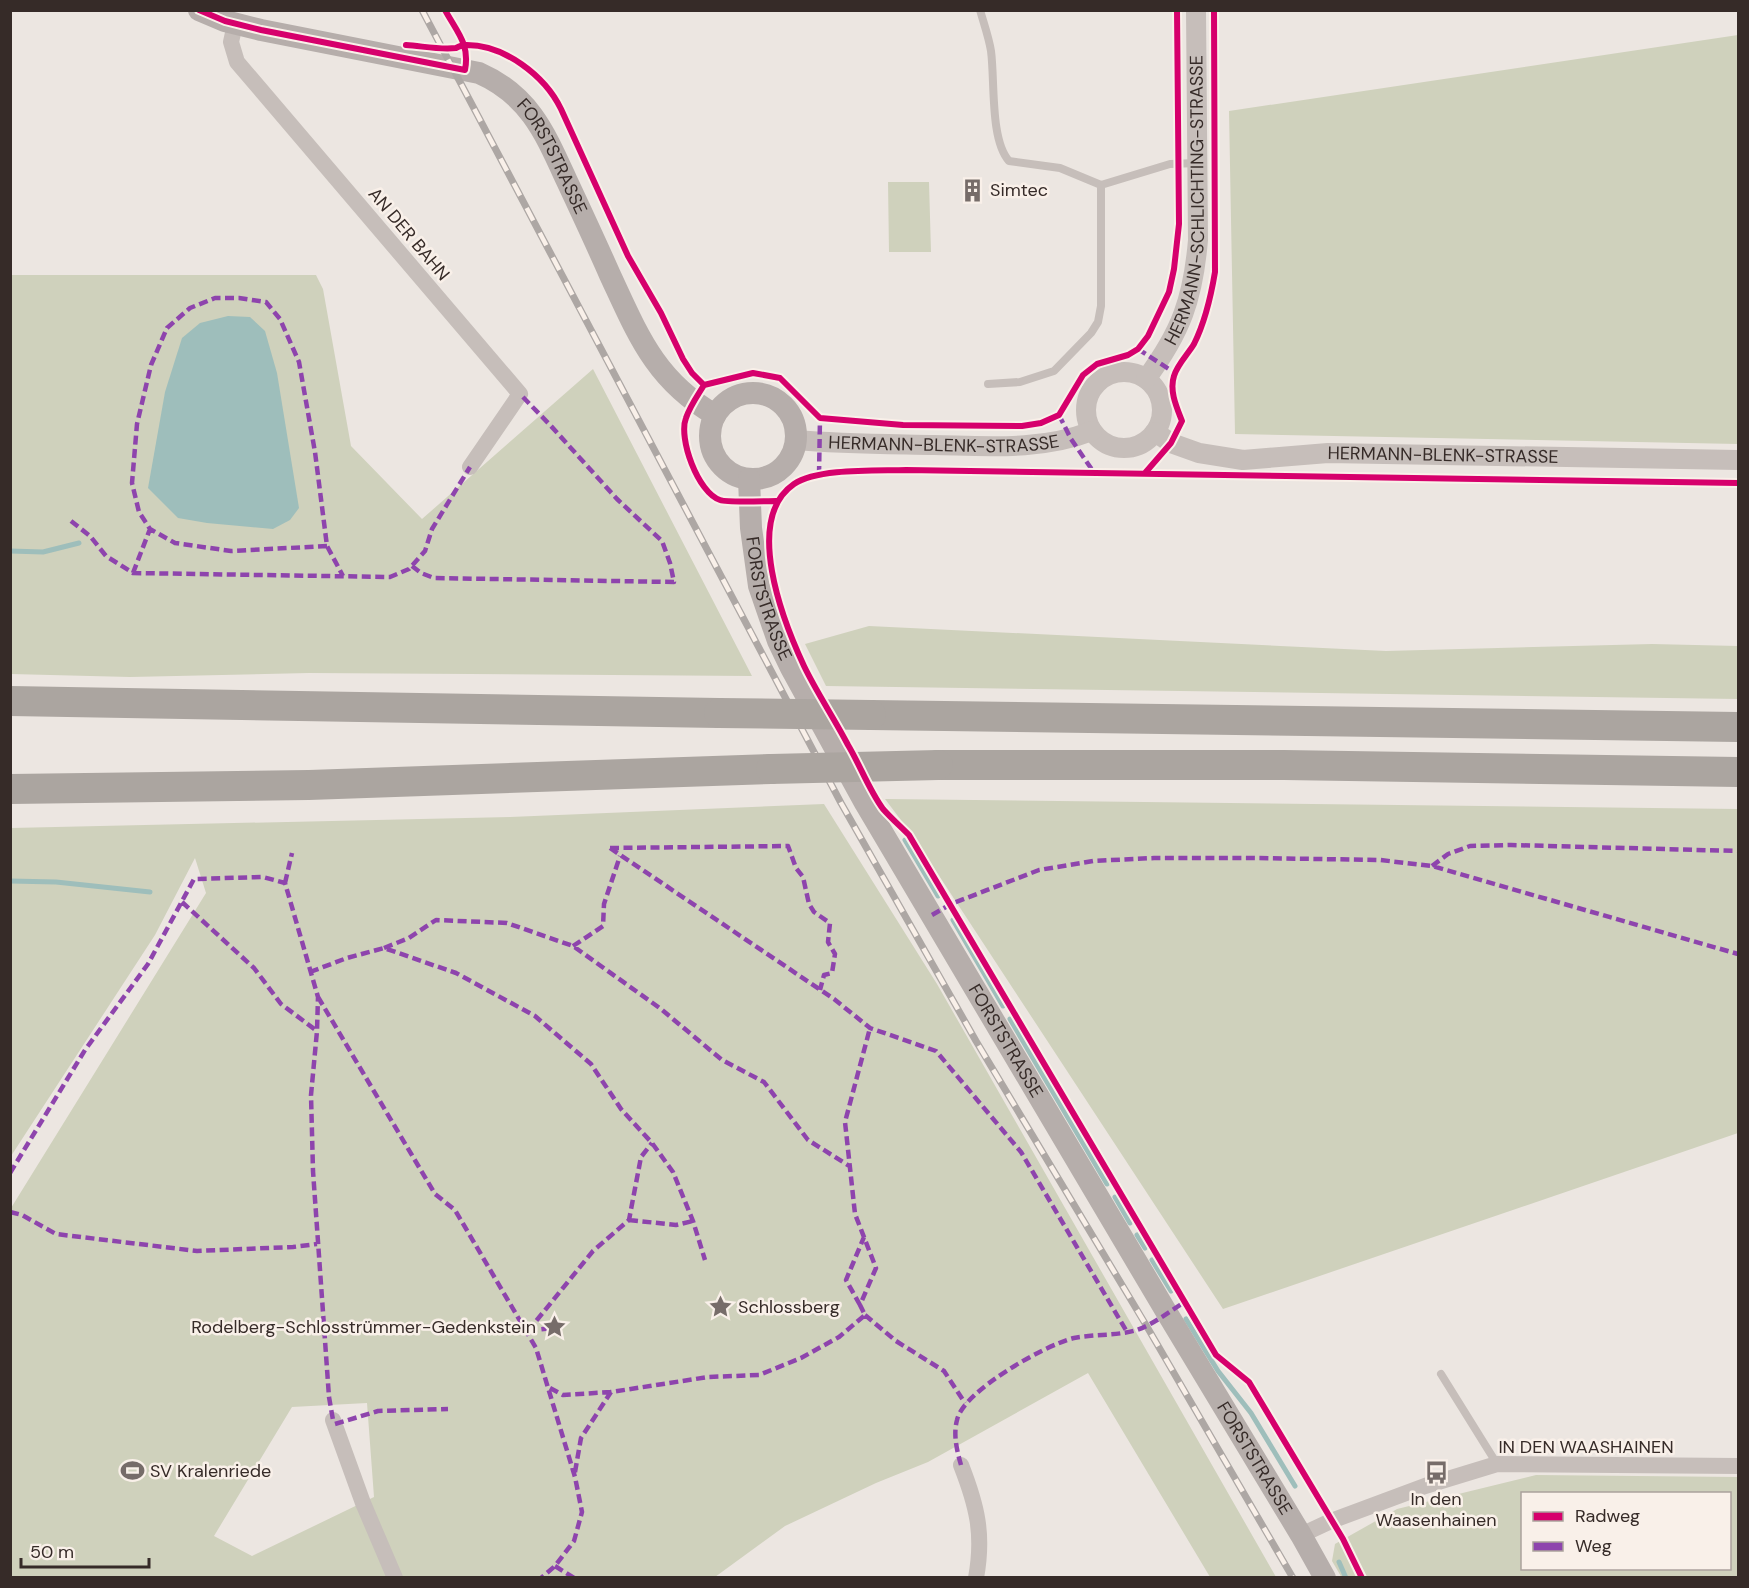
<svg xmlns="http://www.w3.org/2000/svg" width="1749" height="1588" font-family="'DM Sans',sans-serif">
<style>
.green{fill:#cfd1bc;fill-rule:evenodd}
.water{fill:#9ebebb}
.lines{fill:none;stroke-linecap:round;stroke-linejoin:round}
.stream{stroke:#9ebebb;stroke-width:5}
.service{stroke:#c6beba;stroke-width:8}
.minor{stroke:#c6beba;stroke-width:16}
.tertiary{stroke:#c6beba;stroke-width:20}
.secondary{stroke:#b6aeab;stroke-width:22}
.motorway{stroke:#aba5a0;stroke-width:30}
.rail-casing{stroke:#ada7a4;stroke-width:7}
.rail{stroke:#f9f0e9;stroke-width:4.5;stroke-dasharray:14;stroke-linecap:butt}
.motorway-bridge{stroke:#aba5a0;stroke-width:30}
.quiet{stroke:#8e44ad;stroke-width:4.5;stroke-dasharray:9 4.5;stroke-linecap:butt}
.cycleway-casing{stroke:#f9f0e9;stroke-width:10}
.cycleway{stroke:#d6006c;stroke-width:6}
.labels{text-anchor:middle;stroke-width:5;stroke-linejoin:round;paint-order:stroke}
.street-label{font-size:18px;fill:#362b28;stroke:#f9f0e9}
.poi-label{font-size:18px;fill:#362b28;stroke:#f9f0e9;text-anchor:start}
</style>
<rect width="100%" height="100%" fill="#ece6e1"/>
<!-- green -->
<path class="green" d="M1738 35V444L1235 434 1229 111Z
M888 182H929L931 252H889Z
M11 275H316L323 289 351 446 422 519 593 369 752 676 309 673 130 677 11 674Z
M869 626 1386 651 1652 644 1738 646V699L826 686 805 644Z
M885 799 1738 809V1133L1223 1309 913 836Z
M824 804 937 984 1276 1577H1210L1088 1373 928 1462 876 1483 785 1526 715 1577H10L11 1208 206 893 195 858 155 935 11 1156V828L510 817ZM367 1403 374 1497 252 1556 214 1536 292 1407Z
M1536 1475 1738 1477V1577L1342 1578 1332 1561 1335 1544 1397 1509ZM1522 1494H1730V1568H1522Z"/>
<!-- water -->
<path class="water" d="M228 316 250 317 265 331 277 373 299 508 290 520 273 529 207 523 178 518 148 488 165 392 182 338 200 323Z"/>
<g class="lines">
<!-- stream -->
<path class="stream" d="M10 551 43 552 79 543
M905 840 938 896
M10 881 56 882 150 892
M953 920 1003 1006
M1010 1019 1107 1184
M1115 1197 1130 1223
M1137 1235 1145 1248
M1152 1260 1171 1291
M1186 1319 1218 1371 1251 1413 1295 1486
M1339 1562 1346 1578"/>
<!-- service -->
<path class="service" d="M980 10C984 24 989 38 991 51 995 81 990 140 1009 161L1060 168 1101 185
M988 384 1020 382 1054 371 1091 333 1098 322 1101 306V185L1170 164 1198 163
M1441 1374 1497 1464"/>
<!-- minor -->
<path class="minor" d="M235 24 231 42 237 62 520 394 470 467
M333 1420 363 1503 395 1578
M961 1465C977 1506 984 1534 976 1578
M1301 1535 1331 1521 1425 1486 1497 1464 1738 1466"/>
<!-- tertiary -->
<g class="tertiary">
<circle cx="1124" cy="410" r="38"/>
<path id="s1" d="M1146 379C1181 332 1193 299 1198 240L1196 10"/>
<path id="s2" d="M1155 432 1171 443 1199 453 1243 460 1328 453 1738 460"/>
<path id="s3" d="M796 440C842 444 888 444 934 445 987 446 1041 451 1092 431"/>
</g>
<!-- secondary -->
<g class="secondary">
<path id="s4" d="M199 10 225 21 261 30 479 73C529 95 545 133 566 179 581 211 596 243 610 275 638 335 655 380 715 415"/>
<circle cx="753" cy="436" r="43"/>
<path id="s5" d="M749 479 751 528 759 586 778 641 791 668 865 803 1167 1313 1301 1535 1325 1578"/>
</g>
<!-- motorway -->
<path class="motorway" d="M10 701 719 713
M871 715 1738 727
M938 765H1284L1738 772
M10 789 309 785 771 769"/>
<defs>
<path id="rail" d="M422 10 841 803 976 1041 1146 1325 1293 1578"/>
</defs>
<!-- rail casing -->
<use href="#rail" class="rail-casing"/>
<!-- rail -->
<use href="#rail" class="rail"/>
<!-- motorway-bridge -->
<path class="motorway-bridge" d="M719 713 871 715
M771 769 938 765"/>
<!-- quiet -->
<path class="quiet" d="M1138 349 1175 373 1173 377
M1059 415 1071 439 1095 474
M819 475 820 418
M71 521 90 536 106 556 133 573 390 577 409 569 425 551 432 529 470 467
M327 546 231 551 175 543 150 529 139 512 132 483 137 424 151 365 167 328 190 308 215 298H239L266 302 280 319 299 362 315 452 327 546 343 576
M412 566 421 573 434 578 674 582 670 563 662 541 617 499 551 426 520 394
M133 573 150 529
M610 848 834 999 870 1028 936 1051 1021 1152 1127 1332
M610 848 788 846 796 868 803 877 809 904 814 912 830 923 828 942 835 954 832 973 824 975 820 990
M1432 866 1448 854 1470 846 1511 845 1738 851
M285 883 292 853
M182 902 254 968 281 1004 317 1031
M932 915 951 904 1039 870 1093 861 1154 858H1254L1380 860 1432 866 1738 954
M573 946 603 926 604 904 620 856
M384 948 409 938 436 920 507 923 573 946 661 1009 722 1060 764 1082 808 1140 851 1167
M310 972 347 958 384 948 456 973 535 1016 591 1064 621 1109 652 1143 673 1172 693 1221 705 1260
M318 997 435 1194 455 1210 536 1348 575 1477 582 1512 574 1541 555 1566 541 1578
M10 1173 85 1050 148 964 194 879 263 877 285 883 318 997 317 1031 311 1095 313 1171 329 1397 333 1420
M10 1212 22 1215 56 1234 197 1251 293 1247 317 1244
M629 1220 676 1225 693 1221
M860 1305 846 1280 864 1237
M865 1315 896 1341 944 1371 965 1403
M528 1331 593 1251 629 1220 641 1157 652 1143
M528 1331 552 1328
M550 1388 563 1395 611 1392
M335 1424 378 1411 448 1409
M961 1465C957 1451 953 1435 957 1420 963 1391 1045 1345 1074 1338 1094 1334 1117 1336 1137 1330 1154 1324 1170 1311 1185 1302
M575 1472 581 1438 611 1392 708 1377 759 1375 801 1358 839 1337 865 1315 860 1305 876 1268 855 1214 845 1122 870 1028
M555 1566 574 1578"/>
<defs>
<path id="cycleway" d="M199 10 225 21 261 30 465 70C470 44 457 32 445 10
M406 45C422 46 440 50 456 48 458 47 463 45 465 45 504 44 545 76 561 109L628 256 661 313 683 359 692 373 704 385
M1145 473 1171 443 1182 421C1177 408 1169 391 1174 376 1177 365 1188 354 1194 344 1205 322 1211 296 1215 272L1214 10
M776 501C765 501 729 503 720 500 698 493 678 438 686 418 690 406 698 395 704 385L753 373 780 378 820 418 903 425 1022 426 1041 423 1059 415 1083 375 1097 364 1128 355 1138 349 1148 336 1169 292 1174 269 1179 224 1177 10
M1362 1578 1343 1539 1249 1382 1216 1355 909 835C900 826 891 818 883 809 869 790 860 765 848 745 834 718 817 693 804 666 783 621 743 519 794 484 818 468 877 471 906 470L1738 483"/>
</defs>
<!-- cycleway casing -->
<use href="#cycleway" class="cycleway-casing"/>
<!-- cycleway -->
<use href="#cycleway" class="cycleway"/>
</g>
<!-- icons -->
<defs>
<symbol id="building-bare" viewBox="-9 -9 18 18"><path d="M-4-6H4V6H1V3H-1V6H-4ZM-2.5-4.3h1.7v1.8h-1.7ZM.8-4.3h1.7v1.8H.8ZM-2.5-1h1.7V.8h-1.7ZM.8-1h1.7V.8H.8Z" fill="#766c69" stroke="#f9f0e9" stroke-width="2.5" paint-order="stroke"/></symbol>
<symbol id="sight-bare" viewBox="-9 -9 18 18"><path d="M0-6L1.8-2.2L6-1.7L2.9 1.2L3.7 5.4L0 3.3L-3.7 5.4L-2.9 1.2L-6-1.7L-1.8-2.2Z" fill="#766c69" stroke="#f9f0e9" stroke-width="2.5" paint-order="stroke"/></symbol>
<symbol id="stadium-bare" viewBox="-9 -9 18 18"><path d="M0-5a6.5 5 0 1 0 0 10a6.5 5 0 1 0 0-10ZM-3.5-1.8h7v3.6h-7Z" fill="#766c69" stroke="#f9f0e9" stroke-width="2.5" paint-order="stroke"/></symbol>
<symbol id="bus-bare" viewBox="-9 -9 18 18"><path d="M-5-6H5V4H4V6H2V4H-2V6H-4V4H-5ZM-3.5-4V0h7V-4ZM-3.5 1.2v1.5H-2V1.2ZM2 1.2v1.5H3.5V1.2Z" fill="#766c69" stroke="#f9f0e9" stroke-width="2.5" paint-order="stroke"/></symbol>
</defs>
<g fill-rule="evenodd">
<use href="#building-bare" x="956" y="174" width="33" height="33"/>
<use href="#sight-bare" x="704" y="1290" width="33" height="33"/>
<use href="#sight-bare" x="538" y="1310" width="33" height="33"/>
<use href="#stadium-bare" x="116" y="1454" width="33" height="33"/>
<use href="#bus-bare" x="1420" y="1456" width="33" height="33"/>
</g>
<g class="labels">
<!-- street labels -->
<g class="street-label">
<text dy="6" stroke="none"><textPath href="#s4" startOffset="402">FORSTSTRASSE</textPath></text>
<text dy="6" stroke="none"><textPath href="#s1" startOffset="189">HERMANN-SCHLICHTING-STRASSE</textPath></text>
<text transform="translate(409 234) rotate(50)" y="6">AN DER BAHN</text>
<text dy="6" stroke="none"><textPath href="#s3" startOffset="148">HERMANN-BLENK-STRASSE</textPath></text>
<text dy="6" stroke="none"><textPath href="#s2" startOffset="294">HERMANN-BLENK-STRASSE</textPath></text>
<text dy="6" stroke="none"><textPath href="#s5" startOffset="122">FORSTSTRASSE</textPath></text>
<text dy="6" stroke="none"><textPath href="#s5" startOffset="626">FORSTSTRASSE</textPath></text>
<text x="1586" y="1453">IN DEN WAASHAINEN</text>
<text dy="6" stroke="none"><textPath href="#s5" startOffset="1112">FORSTSTRASSE</textPath></text>
</g>
<!-- poi labels -->
<g class="poi-label">
<text x="990" y="196">Simtec</text>
<text x="738" y="1313">Schlossberg</text>
<text x="536" y="1333" text-anchor="end">Rodelberg-Schlosstrümmer-Gedenkstein</text>
<text x="150" y="1477">SV Kralenriede</text>
<text x="1436" y="1505" text-anchor="middle">In den<tspan x="1436" dy="21">Waasenhainen</tspan></text>
</g>
</g>
<!-- border -->
<rect width="1749" height="1588" fill="none" stroke="#362b28" stroke-width="24"/>
<!-- legend -->
<rect x="1521" y="1492" width="210" height="78" fill="#f9f0e9" stroke="#aba19c" stroke-width="1.5"/>
<rect x="1533" y="1512" width="30" height="9" fill="#d6006c" stroke="#aba19c" stroke-width="1.5"/>
<text x="1575" y="1522" font-size="18" fill="#362b28">Radweg</text>
<rect x="1533" y="1542" width="30" height="9" fill="#8e44ad" stroke="#aba19c" stroke-width="1.5"/>
<text x="1575" y="1552" font-size="18" fill="#362b28">Weg</text>
<!-- scale -->
<path d="M21 1558v9h128v-9" fill="none" stroke="#362b28" stroke-width="3"/>
<text x="30" y="1558" font-size="18" fill="#362b28" stroke="#f9f0e9" stroke-width="4.5" paint-order="stroke">50 m</text>
</svg>
